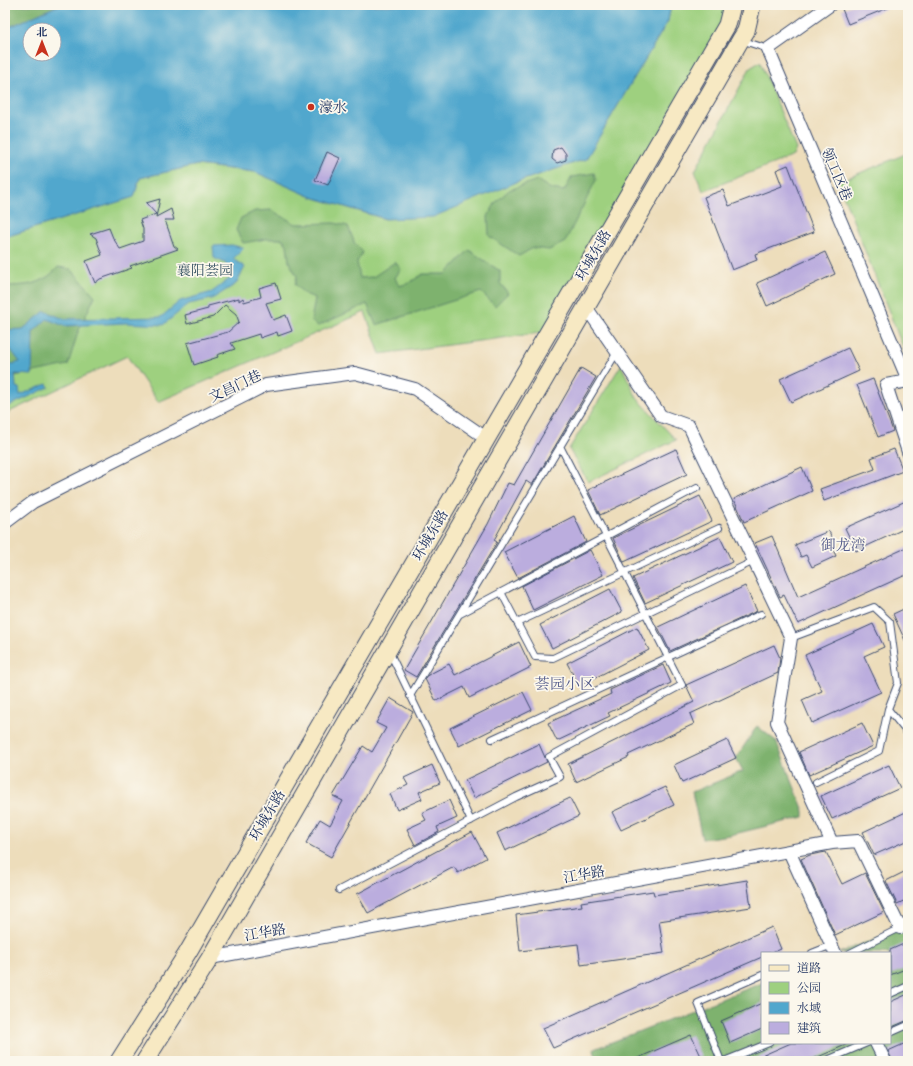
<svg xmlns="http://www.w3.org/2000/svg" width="913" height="1066" font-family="Cardo,'Noto Serif SC',serif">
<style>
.green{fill:#9ed07f;stroke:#5c806e}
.forest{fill:#7eb26e;stroke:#4c7066}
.water{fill:#51a7cd;stroke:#366b96;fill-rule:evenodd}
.building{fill:#bbadde}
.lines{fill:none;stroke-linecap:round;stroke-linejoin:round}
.service-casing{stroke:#3a496c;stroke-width:8}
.minor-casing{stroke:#3a496c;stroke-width:14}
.secondary-casing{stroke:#3a496c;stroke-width:19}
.service{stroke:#fff;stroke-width:6}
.minor{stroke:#fff;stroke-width:12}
.secondary{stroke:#f7e9c3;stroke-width:17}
.poi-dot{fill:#c8321e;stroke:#fbf7ec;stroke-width:1.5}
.labels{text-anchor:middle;stroke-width:3.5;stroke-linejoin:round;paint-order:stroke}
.poi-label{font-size:14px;fill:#1b2f5e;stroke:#fbf7ec;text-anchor:start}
.street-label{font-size:14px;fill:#1b2f5e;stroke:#fbf7ec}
.park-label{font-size:14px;fill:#3c5766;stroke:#fbf7ec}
.neighbourhood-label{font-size:15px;fill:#535b8b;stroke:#fbf7ec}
</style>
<rect width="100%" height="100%" fill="#fbf7ec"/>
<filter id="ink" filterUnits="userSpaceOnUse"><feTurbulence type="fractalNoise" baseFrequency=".025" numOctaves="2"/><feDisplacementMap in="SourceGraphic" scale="8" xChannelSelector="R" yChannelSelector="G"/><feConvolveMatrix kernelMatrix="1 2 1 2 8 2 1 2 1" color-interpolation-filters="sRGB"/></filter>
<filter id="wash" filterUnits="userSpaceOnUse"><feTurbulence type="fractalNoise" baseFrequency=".012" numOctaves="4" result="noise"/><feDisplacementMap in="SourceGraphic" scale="16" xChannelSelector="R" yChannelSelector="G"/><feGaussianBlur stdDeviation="0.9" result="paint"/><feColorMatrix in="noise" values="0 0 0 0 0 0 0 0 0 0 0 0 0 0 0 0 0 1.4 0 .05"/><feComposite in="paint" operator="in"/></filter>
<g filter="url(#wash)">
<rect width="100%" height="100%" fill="#edddbb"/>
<!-- green -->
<path class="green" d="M671 5H732L548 332 380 354 365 312 158 402 127 356 5 414V237L133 197 140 178 197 165 255 172 312 197 385 219 517 182 586 159 668 21Z
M760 62 796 149 793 156 703 191 695 171 750 68Z
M908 153V360L838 182Z
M621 365 637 398 676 440 588 482 569 449Z"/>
<!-- forest -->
<path class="forest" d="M5 5H59L5 29Z
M594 173 596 180 565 242 549 250 533 248 519 256 489 236 488 216 496 202 509 190 537 180 551 189 564 191 572 177Z
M271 210 296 224 334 223 348 226 355 244 363 252 357 262 360 278 373 277 395 262 401 269 395 278 399 286 409 283 423 274H446L469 250 500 271V283L508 293 495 306 481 292 376 325 367 304 318 326 311 321 315 298 305 294 295 285 297 276 289 262 287 245 283 239H266L243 243 236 230 241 218 255 211Z
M58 267 71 269 95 296 78 332 68 365 5 378V286C29 285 41 286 58 267Z
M757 726 776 741 804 811V817L730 835 702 839 692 792 743 771 736 758Z
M908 926V1061H596L594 1049 762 983V1043H890V953H839Z"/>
<!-- water -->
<path class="water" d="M59 5H671L668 21 586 159 517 182 433 217 386 219 312 197 255 172 197 165 140 178 134 197 5 237V29ZM30 30H54V54H30Z
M232 245 244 248 233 259 245 267 236 284 212 299 189 304 163 325 126 323 64 326 47 319 33 332 32 375 15 374 16 387 19 388 20 395 47 384 49 387 5 408V398L9 395 11 374H5V366L20 362 5 342 6 330 23 329 45 311 64 319 161 317 180 301 212 292 232 277 225 263 214 258 213 246Z"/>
<g id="blocks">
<!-- building -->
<path class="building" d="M853 5H895L848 24 842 9Z
M561 147 566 154V160L557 163 552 159 553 150Z
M327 152 340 158 328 185 315 180Z
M788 165 814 232 755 254 757 260 732 270 704 197 723 190 729 206 782 186 776 170Z
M160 199 156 217 171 209 174 220H165L174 246 178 249 130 266 132 268 100 279 95 283 86 261 102 255 96 238 90 234 109 228 113 238 120 249 143 241V229L140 220 156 214 146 203Z
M825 252 835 274 767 306 757 283Z
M276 283 281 299 266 303 273 320 286 315 292 331 278 336 277 332 260 338 259 334 231 343 235 349 217 355 218 357 194 365 187 343 228 332 239 322 236 314 225 305 213 317 187 324 185 315 208 309V306L239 298V301L243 298 244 302 261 297 259 288Z
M848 348 859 371 791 402 780 379Z
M581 368 596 377 532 485 526 481 494 540 497 542 416 677 404 670 488 524 508 483 514 485Z
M873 379 893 431 878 437 857 385Z
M676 449 687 474 600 515 588 490Z
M894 449 903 471 824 501 820 489 875 469 871 458Z
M802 467 812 491 744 522 734 499Z
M700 496 712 521 624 562 613 538Z
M908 500V527L856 551 845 528Z
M574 516 586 542 518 578 504 552Z
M829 531 833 541 830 543 836 556 812 567 806 555 801 557 795 545Z
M772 536 798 597 908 547V574L798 624 784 595 780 597 755 543Z
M720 537 732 562 645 603 633 578Z
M590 550 603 575 533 610 522 586Z
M745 586 757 611 670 651 658 627Z
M610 589 622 612 552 648 540 625Z
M908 607V647L893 614Z
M873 624 884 647 864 656 881 692 812 723 802 700 822 691 805 655Z
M637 627 649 650 579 686 567 663Z
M519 642 531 667 469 698 464 687 436 701 425 679 428 675 449 664 455 675Z
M774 645 780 658 778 673 690 714 694 724 628 755 629 757 576 782 568 764 694 702 686 685Z
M663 665 671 683 608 713 610 716 557 741 548 723 611 694 610 690Z
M523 692 532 710 459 746 450 728Z
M390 698 413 712 331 857 306 843 320 819 330 825 343 801 333 796 363 746 372 752 386 728 376 723Z
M862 723 873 746 809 775 799 752Z
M727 740 736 758 682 783 674 765Z
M539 744 547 762 474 798 465 780Z
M432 765 440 783 419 792 422 799 397 810 390 794 408 785 404 778Z
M889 765 900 788 832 819 821 796Z
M665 787 674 805 621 830 612 812Z
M570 798 579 816 505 851 497 833Z
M449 800 457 818 437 827 439 832 415 845 407 829 426 820 422 813Z
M908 811V840L874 855 863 832Z
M472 832 486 858 458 873 454 867 368 913 357 894Z
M826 852 842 884 865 873 884 912 835 935 801 859 810 855Z
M908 870V899L897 904 886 881Z
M747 880 751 907 659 921 664 953 581 965 578 944 520 951 516 915 582 906 581 902 653 891 654 895Z
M772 927 781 949 772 953H762V957L553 1048 543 1028Z
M908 942V968L890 975V950Z
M908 994V1020L890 1028V1002Z
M762 1003V1029L730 1043 721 1021Z
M691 1035 701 1056 690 1061H631Z
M908 1042V1061H892L888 1051Z
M791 1043H850L809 1061H750Z"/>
</g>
</g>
<g filter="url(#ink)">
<use href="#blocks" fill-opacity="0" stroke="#3a496c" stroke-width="1"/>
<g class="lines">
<defs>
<path id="service" d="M741 40 768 49
M501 592 535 657 553 658 754 561
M460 614 697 488
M517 623 719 528
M791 638 874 607 890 622 898 683 888 709 908 734
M390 653 471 821
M410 696 617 352
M492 739 761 614
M816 782 879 751 888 709
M339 890 516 797 560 777 549 757 682 685 560 446
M812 953 832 945
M850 953 900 928
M890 994 908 986
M890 1033 908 1025
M721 1061 698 1003 762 975
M724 1061 769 1043
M825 1061 867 1043"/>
<path id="minor" d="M830 5 768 49 908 380
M586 307 661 416 689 426 791 638 777 722 832 843
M908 381 886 385 908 452
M5 523 33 502 266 385 355 373 415 389 486 438
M789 851 835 953
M210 958 832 843 858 841 900 928 908 924
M876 1043 885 1061"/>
<path id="secondary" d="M119 1061 188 952 727 25 732 5
M145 1061 210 958 741 39 746 31 752 5"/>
</defs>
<!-- service casing -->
<use href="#service" class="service-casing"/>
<!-- minor casing -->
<use href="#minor" class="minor-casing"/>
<!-- secondary casing -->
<use href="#secondary" class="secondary-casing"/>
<!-- service -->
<use href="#service" class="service"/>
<!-- minor -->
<use href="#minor" class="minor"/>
<!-- secondary -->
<use href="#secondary" class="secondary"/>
</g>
</g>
<!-- markers -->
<circle class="poi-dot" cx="311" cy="107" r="4"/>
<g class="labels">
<!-- poi labels -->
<g class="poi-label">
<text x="319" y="112">濠水</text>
</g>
<!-- street labels -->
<g class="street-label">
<text transform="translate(837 174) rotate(67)" y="5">领工区巷</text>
<text transform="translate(593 255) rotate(-60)" y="5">环城东路</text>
<text transform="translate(235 386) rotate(-25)" y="5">文昌门巷</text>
<text transform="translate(430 535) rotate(-60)" y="5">环城东路</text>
<text transform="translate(267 815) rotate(-60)" y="5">环城东路</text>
<text transform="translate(584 874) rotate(-10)" y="5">江华路</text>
<text transform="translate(265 932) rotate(-10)" y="5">江华路</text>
</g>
<!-- park labels -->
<g class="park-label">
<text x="205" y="275">襄阳荟园</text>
</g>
<!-- neighbourhood labels -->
<g class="neighbourhood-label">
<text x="843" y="550">御龙湾</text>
<text x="565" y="689">荟园小区</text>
</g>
</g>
<!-- margin -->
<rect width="913" height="1066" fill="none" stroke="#fbf7ec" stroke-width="20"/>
<!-- legend -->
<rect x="761" y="952" width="130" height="92" fill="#fbf7ec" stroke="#a1a7b3"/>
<rect x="769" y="965" width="20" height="6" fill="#f7e9c3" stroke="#a1a7b3"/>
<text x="797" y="972" font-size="12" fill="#1b2f5e">道路</text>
<rect x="769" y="982" width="20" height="12" fill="#9ed07f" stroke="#a1a7b3"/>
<text x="797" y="992" font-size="12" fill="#1b2f5e">公园</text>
<rect x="769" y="1002" width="20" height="12" fill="#51a7cd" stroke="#a1a7b3"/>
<text x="797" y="1012" font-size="12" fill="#1b2f5e">水域</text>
<rect x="769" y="1022" width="20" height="12" fill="#bbadde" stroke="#a1a7b3"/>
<text x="797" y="1032" font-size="12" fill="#1b2f5e">建筑</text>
<!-- north arrow -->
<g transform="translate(42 42)"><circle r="19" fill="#fbf7ec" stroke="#a1a7b3"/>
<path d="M0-3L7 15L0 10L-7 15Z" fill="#c8321e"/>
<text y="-6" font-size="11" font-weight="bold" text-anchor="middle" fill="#1b2f5e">北</text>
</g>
</svg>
